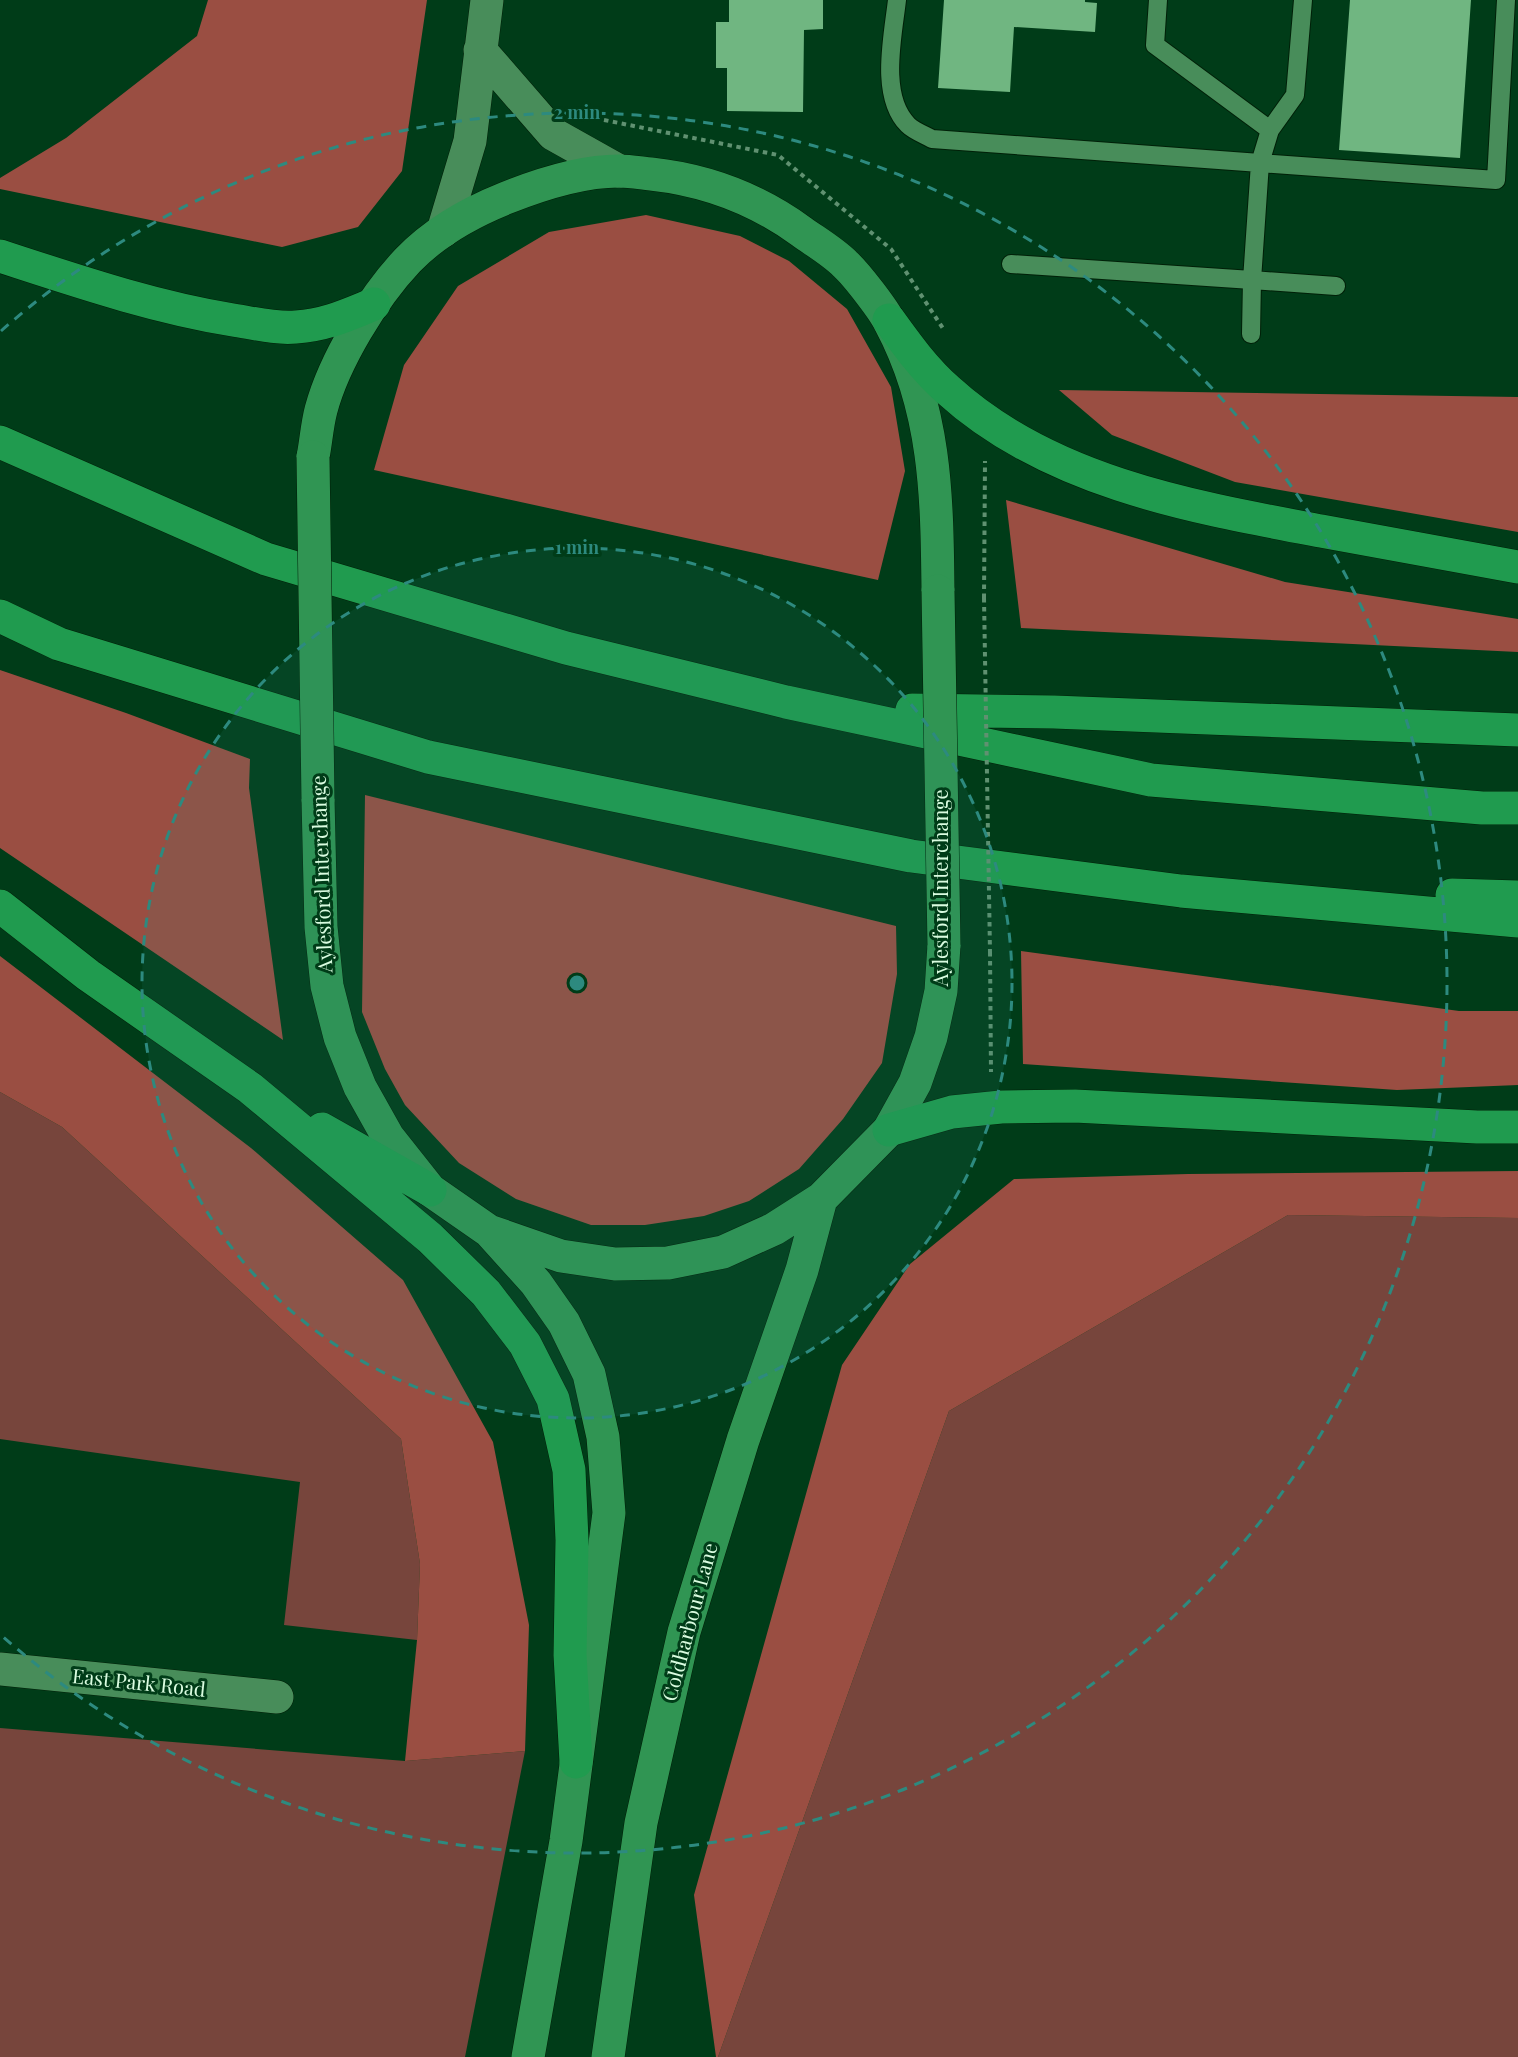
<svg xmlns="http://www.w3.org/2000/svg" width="1518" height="2057" font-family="'Playfair Display',serif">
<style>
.green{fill:#77453c}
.forest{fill:#9a4e42}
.building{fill:#70b681}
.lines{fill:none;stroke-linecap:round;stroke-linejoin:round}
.service-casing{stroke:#002008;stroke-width:20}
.minor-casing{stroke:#002008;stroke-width:34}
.primary-casing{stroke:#002008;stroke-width:34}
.motorway-casing{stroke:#002008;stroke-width:34}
.path{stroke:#609171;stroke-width:4;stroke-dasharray:4.5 4.5;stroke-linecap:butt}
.service{stroke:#488d5a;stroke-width:18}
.minor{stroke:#488d5a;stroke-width:33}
.primary{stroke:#309553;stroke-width:33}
.motorway{stroke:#209b4f;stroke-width:33}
.primary-bridge-casing{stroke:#002008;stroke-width:34;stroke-linecap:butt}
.path-bridge{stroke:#609171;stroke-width:4;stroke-dasharray:4.5 4.5;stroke-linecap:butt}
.primary-bridge{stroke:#309553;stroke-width:33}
.ring{fill:none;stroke:#2d8a7f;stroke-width:3;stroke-dasharray:10 8}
.labels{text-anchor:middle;stroke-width:6;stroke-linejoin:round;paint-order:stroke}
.street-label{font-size:20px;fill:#d9fce0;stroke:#003c18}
.centre{fill:#2d8a7f;stroke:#003c18;stroke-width:3}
.ring-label{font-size:18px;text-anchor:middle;font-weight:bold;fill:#2d8a7f;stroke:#003c18;stroke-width:6;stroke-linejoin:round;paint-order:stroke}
</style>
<rect width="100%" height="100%" fill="#003c18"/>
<!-- green -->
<path class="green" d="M0 1092 62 1127 401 1439 420 1564 417 1640 284 1625 300 1482 0 1439Z
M1288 1215 1518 1218V2057H718L949 1411Z
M0 1728 405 1761 525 1751 465 2057H0Z"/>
<!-- forest -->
<path class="forest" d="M208 0H427L402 171 358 227 282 247 0 189V178L66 138 197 36Z
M646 215 740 236 789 261 847 309 891 387 905 471 878 580 374 470 404 365 458 286 549 232Z
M1059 390 1518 397V532L1235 482 1112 435Z
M1006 500 1285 582 1518 619V652L1021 628Z
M0 670 126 713 250 759 249 788 283 1040 0 848Z
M365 795 896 926 897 974 882 1063 843 1119 799 1169 749 1201 704 1216 645 1225H591L516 1199 459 1163 405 1105 385 1069 362 1012Z
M1021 951 1459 1011H1518V1085L1397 1090 1023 1064Z
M0 956 251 1148 403 1280 493 1442 529 1625 525 1751 405 1761 417 1640 420 1564 401 1439 62 1127 0 1092Z
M1518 1171V1218L1288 1215 949 1411 718 2057H716L694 1895 842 1365 910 1264 1014 1179 1188 1174Z"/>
<!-- building -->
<path class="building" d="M729 0H823V29L804 30 803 112 727 111V68H716V22H729Z
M944 0H1085V2L1097 3 1095 32 1014 27 1010 92 938 88Z
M1350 0H1471L1460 158 1339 150Z"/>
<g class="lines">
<defs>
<path id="service" d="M897 0C893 36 879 96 908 125 914 131 925 135 932 139L1260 163 1252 280 1011 264
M1158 0 1155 45 1270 130 1295 95 1303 0
M1270 130 1260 163 1496 180 1506 0
M1251 334 1252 280 1336 286"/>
<path id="minor" d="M480 50 553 134 619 171
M443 231 470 141 487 0
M0 1669 277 1697"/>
<path id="primary" d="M313 457C316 442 317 425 321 410 334 361 373 297 408 260 435 232 471 212 506 198 541 184 581 171 619 171 630 171 641 173 651 174 707 180 757 199 802 232 816 242 833 252 845 264 856 274 884 310 890 323 936 409 937 496 938 591
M318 799 321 927 327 986 340 1037 360 1087 388 1137 430 1190 489 1231 561 1256 615 1264 668 1263 723 1252 774 1229 821 1199 889 1130 915 1083 931 1037 941 991 944 945
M490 1232 536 1283 564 1323 589 1374 603 1437 609 1513 566 1841 528 2057
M608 2057 641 1823 684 1632 743 1440 802 1270 821 1199"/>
<path id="motorway" d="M0 256C77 281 153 307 233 320 253 323 276 329 296 327 326 325 347 315 374 304
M889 320C907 345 925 370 948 390 1049 482 1192 507 1321 531 1387 543 1452 555 1518 567
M0 442 266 559 566 648 786 702 1151 780 1482 808H1518
M0 616 59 644 428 757 911 856 1181 891 1518 921
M912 710 1054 712 1518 730
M1452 895 1518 897
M0 906 88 975 250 1088 430 1238 486 1293 525 1344 553 1399 569 1470 572 1540 570 1655 576 1762
M322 1129 430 1190
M889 1130 952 1112 1001 1107 1075 1106 1477 1127H1518"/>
</defs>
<!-- service casing -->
<use href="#service" class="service-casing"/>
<!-- minor casing -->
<use href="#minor" class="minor-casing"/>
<!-- primary casing -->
<use href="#primary" class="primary-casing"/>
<!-- motorway casing -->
<use href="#motorway" class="motorway-casing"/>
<!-- path -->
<path class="path" d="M604 120 778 155 891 249 944 330
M984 598 985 461
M990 952 991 1072"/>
<!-- service -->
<use href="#service" class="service"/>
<!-- minor -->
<use href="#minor" class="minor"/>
<!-- primary -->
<use href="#primary" class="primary"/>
<!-- motorway -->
<use href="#motorway" class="motorway"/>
<defs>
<path id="primary-bridge" d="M313 457 318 799
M938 591 944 945"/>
</defs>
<!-- primary-bridge casing -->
<use href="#primary-bridge" class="primary-bridge-casing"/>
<!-- path-bridge -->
<path class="path-bridge" d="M984 598 990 952"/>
<!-- primary-bridge -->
<use href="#primary-bridge" class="primary-bridge"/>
</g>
<!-- distance rings -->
<circle cx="577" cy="983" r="435" fill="#2d8a7f" fill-opacity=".12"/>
<g class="ring">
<circle cx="577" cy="983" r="435"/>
<path d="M1 331A870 870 0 1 1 1 1635"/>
</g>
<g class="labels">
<!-- street labels -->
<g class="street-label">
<text transform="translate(322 874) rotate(-92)" y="7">Aylesford Interchange</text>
<text transform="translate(941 888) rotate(-90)" y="7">Aylesford Interchange</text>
<text transform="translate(690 1622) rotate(-75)" y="7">Coldharbour Lane</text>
<text transform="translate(139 1683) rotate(6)" y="7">East Park Road</text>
</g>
</g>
<circle cx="577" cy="983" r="9" class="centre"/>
<g class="ring-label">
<text x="577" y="119">2 min</text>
<text x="577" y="554">1 min</text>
</g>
</svg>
